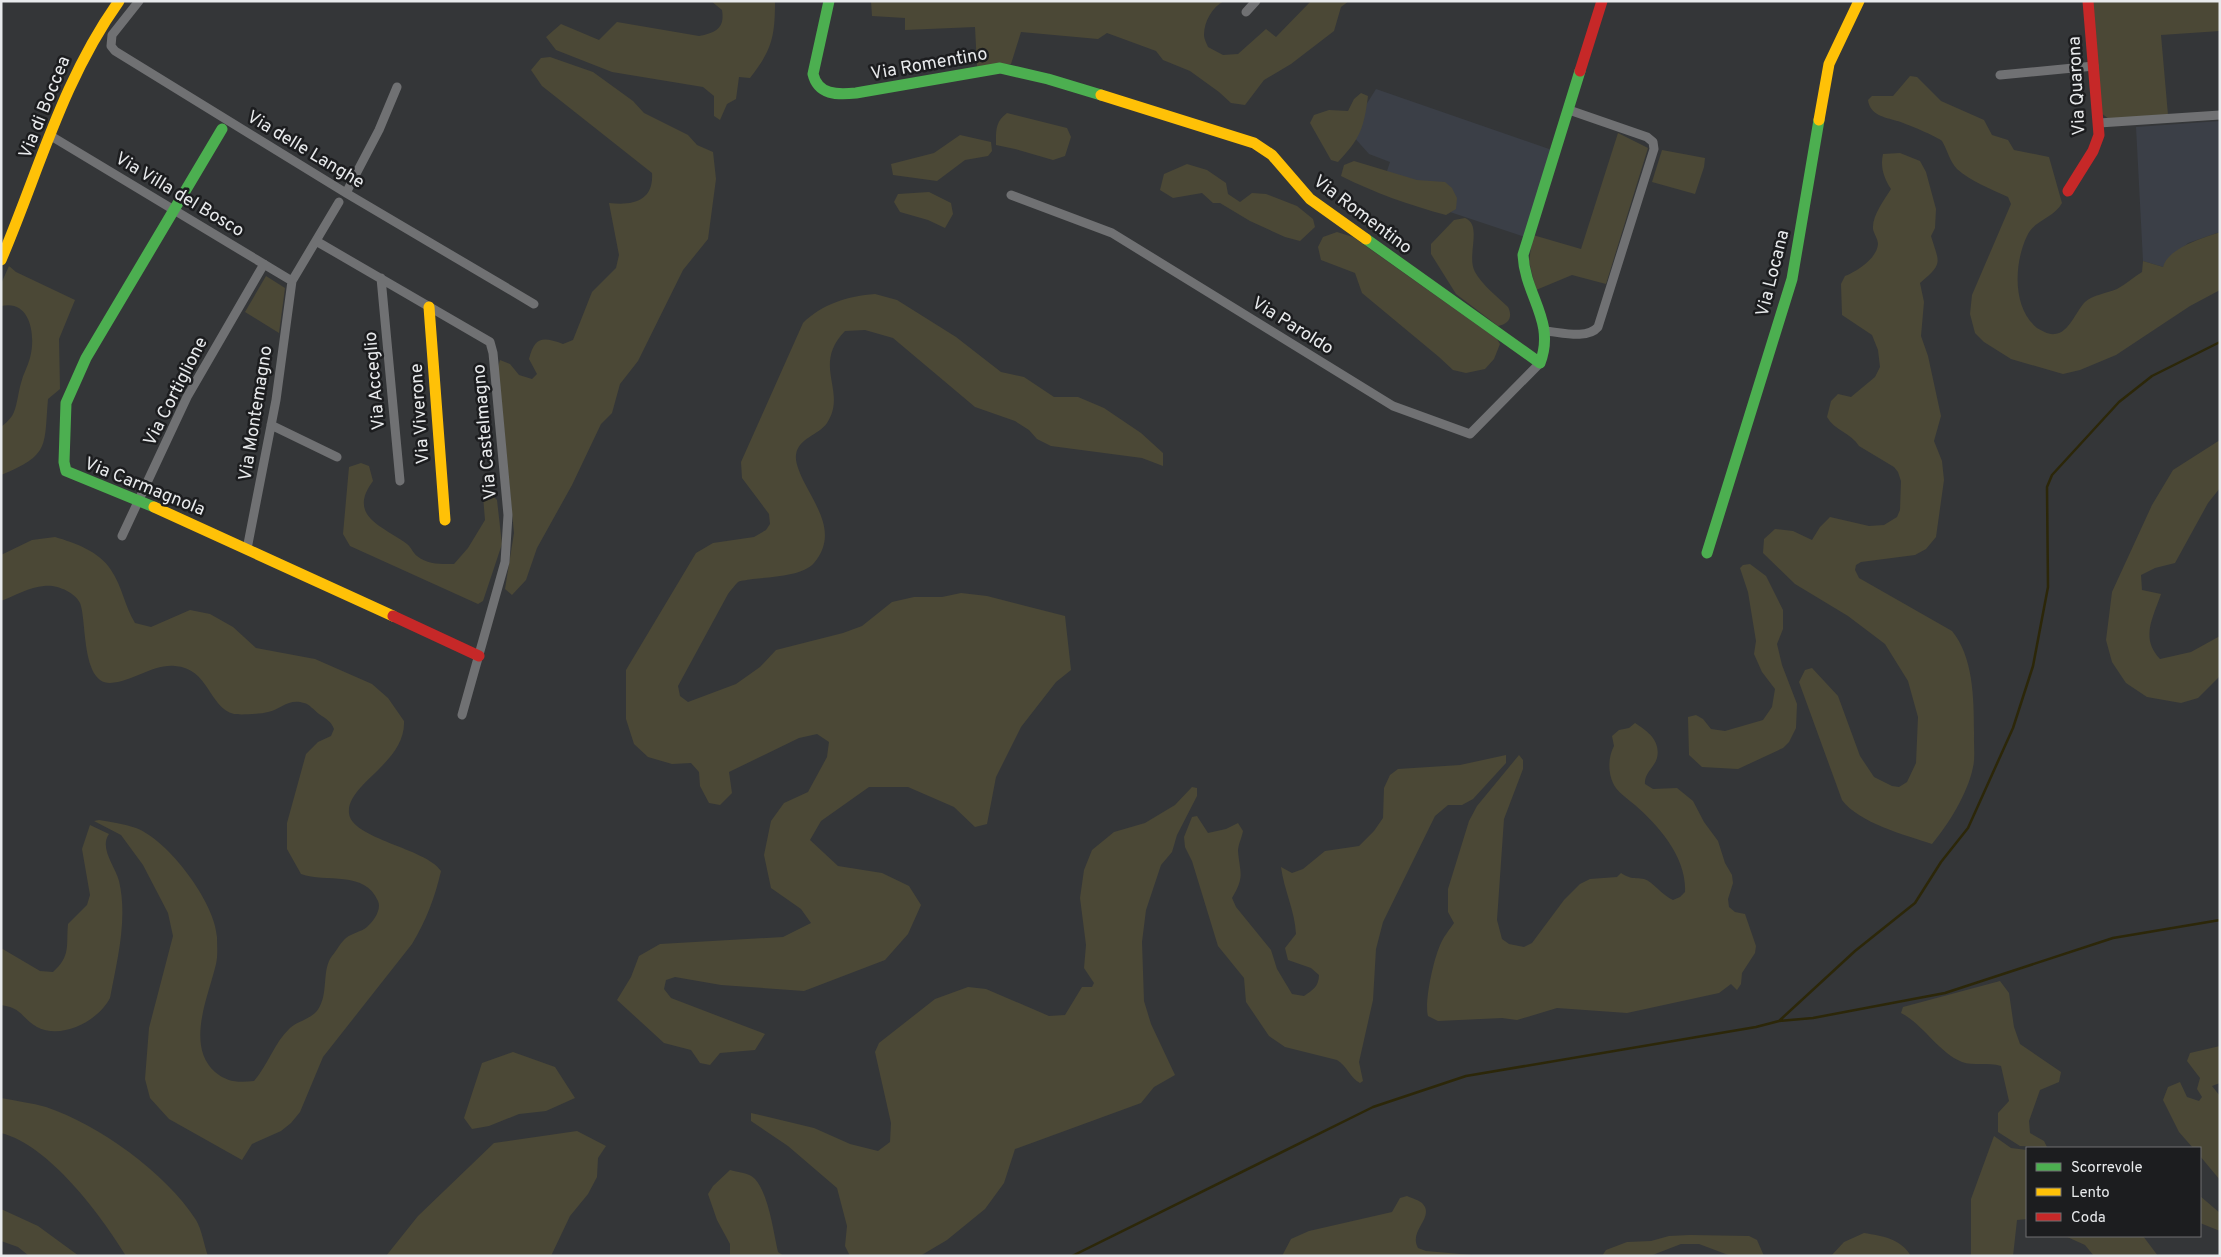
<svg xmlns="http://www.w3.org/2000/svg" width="2221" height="1257" font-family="Overpass,sans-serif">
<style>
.built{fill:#3b3f47}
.green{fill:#4b4836}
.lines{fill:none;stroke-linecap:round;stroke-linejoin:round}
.stream{stroke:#2c2709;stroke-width:2.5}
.street{stroke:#707173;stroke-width:9}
.fast{stroke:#4caf50;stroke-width:11}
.slow{stroke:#ffc107;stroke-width:11}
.jam{stroke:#c62828;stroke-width:11}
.labels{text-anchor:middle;stroke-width:5;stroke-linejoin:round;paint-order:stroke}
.street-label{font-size:18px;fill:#e8eaec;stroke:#1c1d1f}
</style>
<rect width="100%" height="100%" fill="#343638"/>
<!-- built -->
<path class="built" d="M1376 89 1552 150 1525 237 1381 189 1390 162 1369 154 1352 135 1361 113Z
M2220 121V232L2188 243 2163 267 2143 261 2136 127Z"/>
<!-- green -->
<path class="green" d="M711 1H775C775 37 772 50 750 78L739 77 736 99 727 104 720 120 714 116V96L703 87 612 72 556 50 546 37 561 24 599 40 617 22 699 36C716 33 725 28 722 10Z
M871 1H1224C1212 7 1204 22 1204 35 1204 39 1207 44 1208 47L1223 55 1238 54 1266 29 1276 37 1311 1H1349L1341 7 1334 31 1291 64 1264 80 1245 105 1231 103 1219 92 1190 71 1163 60 1156 51 1107 33 1098 39 1021 32 1011 64 977 66 975 27 905 30V18L872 16Z
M2092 1H2220V31L2161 35 2168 115 2109 119 2101 113Z
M550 57 593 72 633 101 644 113 688 135 697 145 713 152 716 179 708 239 683 270 638 361 620 384 612 413 601 424 572 485 537 548 526 580 512 595 505 589 514 533 498 367 500 360 510 364 519 375 532 379 537 374 529 359C535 336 543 337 563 344L573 340 592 292 616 268 619 255 609 203C633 206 654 201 652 173L542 86 531 70 541 58Z
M1910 76 1917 77 1941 101 1984 120 1992 135 2008 140 2014 150 2049 157 2062 203C2054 218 2034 220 2027 236 2014 263 2012 308 2037 328 2042 331 2049 335 2055 334 2069 333 2076 311 2085 302 2093 295 2107 293 2117 289 2126 284 2134 277 2142 272L2143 261 2163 267C2168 248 2203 238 2220 232V290L2190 306 2116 355 2080 370 2063 374 2011 359 1984 342 1975 333 1970 314 1972 295 2011 204 2008 197C1991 189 1970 181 1957 169 1950 162 1947 149 1942 141 1940 138 1903 122 1897 121 1884 117 1870 115 1868 100L1872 96H1893Z
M1361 93 1368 96C1364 128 1360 139 1338 162L1331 160 1310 123 1314 115 1329 110 1348 111 1354 99Z
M1007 113 1067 128 1071 137 1065 156 1053 160 1015 149 996 145C996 131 995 122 1007 113Z
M1618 133 1648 148 1606 284 1572 275 1536 290 1529 261 1533 235 1581 249Z
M960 135 991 142 992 151 988 156 965 160 937 181 893 175 891 164 934 153Z
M1662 150 1705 158 1704 167 1695 194 1652 182Z
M1900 153 1920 161 1926 172 1936 209 1935 228 1931 236C1939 263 1944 263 1920 283L1924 302 1921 336 1928 356 1941 416 1934 441 1942 461 1944 480 1936 537 1926 549 1915 555 1861 562 1856 565 1855 570 1859 578 1952 631C1975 659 1974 705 1974 741 1974 749 1975 759 1973 767 1968 793 1948 825 1932 844 1905 835 1859 823 1842 800L1799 682 1805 670 1812 668 1838 696 1860 756 1874 777 1892 786 1899 787 1907 782 1916 763 1918 717 1908 681 1885 644 1848 616 1795 584 1763 553 1764 539 1775 529 1793 531 1812 540 1820 527 1830 517 1869 526 1884 525 1897 517 1900 510 1901 481 1898 472 1894 467 1859 446C1851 433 1834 430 1827 417L1831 401 1838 394 1851 397 1875 377 1880 367 1878 350 1872 335 1842 315 1841 284 1845 276C1858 271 1877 258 1878 244 1878 239 1874 234 1873 229 1872 216 1884 200 1891 189 1884 178 1880 167 1883 154Z
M1354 161 1417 180 1445 182 1452 188 1457 198 1456 209 1446 215C1409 205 1375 193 1341 176L1344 165Z
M1187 164 1207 170 1226 183 1228 194 1240 202 1252 193 1266 194 1297 206 1313 219 1315 227 1300 241 1285 237 1250 221 1220 203H1213L1202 193 1173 198 1160 190 1164 174Z
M929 192 951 203 953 214 945 228 928 220 900 212 894 202 898 194Z
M1465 218C1483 225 1466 256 1475 272 1482 285 1498 297 1508 307 1513 317 1509 324 1498 326L1456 294 1431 254V244L1454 220Z
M1337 232 1353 237 1497 339 1500 344 1494 359 1485 369 1466 373 1453 370 1439 357 1362 293 1355 273 1321 260 1318 247 1323 237Z
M9 266 16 272 75 300 59 339 60 389 48 399C44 447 50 455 1 475V427C5 424 9 420 12 416 17 408 18 393 21 383 23 374 28 366 30 358 36 336 31 299 1 306V284Z
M266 276 285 288 279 333 245 312Z
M875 294 897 300 956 337 1001 372 1024 377 1054 397H1078L1104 408 1141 433 1163 453V466L1142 458 1051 446 1037 439 1029 430 1015 421 975 407 893 338 865 330 845 331C811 366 848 391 827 423 819 435 798 438 796 455 795 463 800 473 803 480 817 508 838 534 814 563 803 576 770 577 753 579 749 580 742 580 738 582 735 585 731 590 728 594L678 686 680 696 688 702 736 684 760 667 776 650 843 633 862 626 892 602 914 597H942L961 593 987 596 1065 616 1071 670 1056 682 1021 727 996 777 987 824 975 827 954 807 908 787H869L821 821 810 840 838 866 882 873 909 886 921 905 908 934 885 960 804 991 721 985 675 977 666 980 664 989 671 998 765 1034 755 1050 720 1053 710 1065 700 1063 691 1050 664 1043 617 1000 631 977 639 956 660 944 783 937 811 923 801 909 771 888 764 855 771 821 784 803 808 792 827 757 829 742 817 734 799 738 729 772 732 793 720 805 709 803 700 786 699 772 691 763 672 764 648 757 634 744 626 719V670L696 553 713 543 754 537 766 530 770 524 769 514 742 478 741 462 803 323C822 304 848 296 875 294Z
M2220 440V488L2208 503 2175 563 2155 568 2141 575 2142 590 2161 594C2153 618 2140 638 2160 659L2191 652 2220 636V676L2198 698 2181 703 2147 697 2126 683 2112 662 2106 640 2112 592 2152 505 2173 470Z
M361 463 369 466 373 481C346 517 385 527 407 544 411 547 413 553 417 556 428 565 441 564 454 564L468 548 485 520 483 496 489 492 497 500 502 544 483 601 478 604 350 546 343 534 349 467Z
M55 537C75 543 99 551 111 570 122 586 125 607 135 623L151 627 190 610 210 614 233 627 256 648 315 659 372 684 388 698 404 721C406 763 346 784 349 813 351 839 426 848 441 871 435 897 426 921 412 944L323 1057 300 1112 291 1123 281 1131 252 1144 242 1160 169 1119 150 1098 145 1079 149 1028 173 936 168 913 143 865 121 835 94 821 99 820C111 822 124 824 136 828 168 840 215 902 217 937 217 945 218 956 216 964 209 995 185 1045 215 1072 227 1082 238 1083 254 1081 268 1065 274 1043 290 1028 299 1020 314 1019 320 1006 328 991 322 969 332 956 337 950 341 942 346 938 352 933 361 932 367 927 373 922 382 910 378 901 365 870 326 883 301 874L287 849V823L306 754 318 742 331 736 334 729C331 721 326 719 319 714 314 710 309 704 304 703 289 698 281 709 268 712 262 714 240 715 234 714 209 708 209 668 175 666 152 664 133 682 110 683 81 683 87 620 80 603 75 592 56 584 44 586 30 587 14 596 1 601V555L32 540Z
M1750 564 1766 576 1783 610V629L1777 644 1782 665 1797 704 1796 728 1789 742 1783 748 1738 769 1702 767 1689 755 1688 717 1696 715 1703 719 1711 729 1725 731 1763 720 1772 707 1775 689 1762 672 1754 654 1756 641 1748 592 1740 568 1743 565Z
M1635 723C1647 731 1661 740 1657 758 1654 768 1644 773 1645 784L1653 789 1677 788 1693 801 1704 822 1718 841 1725 863 1732 875 1733 883 1728 899 1729 907 1735 912 1745 914 1756 946 1755 953 1742 973 1741 984 1737 990 1731 984 1719 993 1627 1013 1557 1008 1517 1020 1502 1018 1438 1021 1428 1016C1424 1002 1434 957 1441 943 1444 936 1450 929 1454 923L1448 912V889L1469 821 1477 806 1519 755 1523 760V769L1504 819 1497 920 1502 939 1509 944 1524 947 1532 943 1564 900 1580 884 1590 879 1617 877 1621 873C1632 880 1633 877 1644 879 1652 881 1663 896 1673 900L1680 897 1685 892C1687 858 1659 826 1635 805 1628 799 1616 791 1613 783 1608 772 1608 757 1614 746L1612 736 1619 730 1629 728Z
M1506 755V763L1473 799 1462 805H1448L1435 816 1383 922 1376 949 1373 1000 1359 1062 1363 1081 1360 1083C1351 1079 1347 1066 1337 1060L1285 1047 1269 1036 1246 1002 1244 978 1218 946 1192 861 1185 847 1184 837 1192 817 1197 816 1208 833 1226 829 1238 823 1243 831C1242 837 1238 845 1238 851 1240 874 1245 876 1232 898L1236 907 1271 950 1277 969 1292 994 1304 996C1313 990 1319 986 1319 975L1311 968 1288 960 1285 948 1296 934C1295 911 1284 890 1281 867L1292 873 1303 869 1325 851 1359 846 1374 831 1383 818 1384 788 1390 775 1398 769 1460 765Z
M1192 787 1197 788V796L1177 835 1172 852 1161 865 1146 910 1142 942 1144 1001 1151 1024 1175 1075 1154 1087 1141 1103 1015 1149 1004 1183 985 1209 947 1240 920 1256H850L845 1246 847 1226 837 1188 788 1146 751 1121V1113L814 1128 850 1144 878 1151 890 1142 891 1123 875 1052 879 1043 935 999 968 987 986 989 1049 1016 1065 1015 1082 987H1092L1094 983 1084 968 1086 945 1080 898 1084 870 1092 850 1114 832 1145 823 1175 805Z
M90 825 109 834C99 848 115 866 119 881 128 919 117 961 110 998 98 1021 62 1040 37 1027 22 1019 23 1008 1 1005V948L40 971 53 972C71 956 66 946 68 924L87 905 90 895 82 849Z
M2000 981 2009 993 2014 1027 2020 1044 2061 1072 2059 1082 2040 1090 2029 1121 2030 1133 2044 1141 2047 1147 2020 1146 1998 1132V1113L2009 1101 2001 1066C1988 1062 1973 1066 1962 1062 1938 1052 1924 1025 1901 1013L1903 1007Z
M2220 1046V1083L2212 1086 2220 1096V1180L2200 1156V1148H2193L2179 1132 2163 1100 2168 1087 2180 1082 2187 1097 2199 1101 2202 1097 2197 1089 2200 1078 2187 1061 2190 1053Z
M513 1052 555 1067 575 1098 546 1111 519 1114 489 1126 472 1129 464 1118 482 1063Z
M1 1098C16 1101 32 1103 46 1107 99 1125 165 1172 196 1220 202 1230 204 1245 208 1256H126C101 1215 49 1145 1 1133Z
M577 1131 606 1146 598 1158 597 1177 588 1194 570 1216 551 1256H386L418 1216 494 1143Z
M1994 1136 2011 1148 2027 1150V1219L2017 1220 2013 1256H1971V1199Z
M730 1170C737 1172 750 1173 755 1179 769 1195 773 1231 778 1252L784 1256H730V1244L717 1220 708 1194 713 1186Z
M1407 1196C1411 1198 1419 1200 1422 1203 1436 1217 1408 1230 1418 1248L1426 1251 1483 1256H1282L1291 1239 1309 1231 1392 1212 1400 1198Z
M2200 1196 2220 1213V1231L2200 1223Z
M1 1209 38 1226 79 1256H29L18 1247 1 1241Z
M1864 1233C1883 1236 1901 1239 1911 1256H1831L1844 1242Z
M1690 1235 1749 1236 1757 1240 1764 1256H1731L1699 1244H1681L1650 1256H1602L1606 1250 1627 1242 1651 1241 1669 1236Z
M2065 1236H2143L2158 1256H2094L2085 1245Z"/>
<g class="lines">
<!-- stream -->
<path class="stream" d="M1779 1021 1813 1018 1945 993 2113 938 2220 920
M1072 1256 1373 1107 1466 1076 1756 1027 1779 1021 1855 951 1915 903 1941 862 1968 828 2013 728 2033 666 2048 587 2047 487 2052 475 2119 402 2152 376 2220 342"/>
<!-- street -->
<path class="street" d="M139 1 112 35 111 46 115 51 346 193 534 304
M1246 12 1256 1
M2000 75 2094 66
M2099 123 2220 115
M51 136 292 281
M346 193 379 130 397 87
M1011 195 1112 233 1393 406 1470 434 1540 363
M316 241 490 342 493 353 508 515 505 562 462 715
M381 278 400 481
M1545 331C1560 332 1587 340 1598 327L1654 149 1653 142 1647 137 1569 110
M271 425 337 457
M122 536 187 397 264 264
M247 549 276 400 292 281 339 202"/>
<!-- fast -->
<path class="fast" d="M829 1 813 74C818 95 837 95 856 93L1000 68 1048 79 1101 95
M1366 239 1540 363C1556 321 1525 296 1523 255L1580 71
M154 507 66 471 64 462 66 403 86 358 222 129
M1707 553 1792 279 1819 120"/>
<!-- slow -->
<path class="slow" d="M1101 95 1254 143 1272 155 1310 199 1366 239
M1819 120 1829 64 1859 1
M1 260C39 171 62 81 119 1
M429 307 445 520
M154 507 393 616"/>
<!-- jam -->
<path class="jam" d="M1580 71 1602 1
M2068 191 2093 151 2099 135 2088 1
M393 616 479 656"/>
</g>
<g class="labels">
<!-- street labels -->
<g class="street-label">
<text transform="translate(929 63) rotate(-10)" y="6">Via Romentino</text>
<text transform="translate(2076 86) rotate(-93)" y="6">Via Quarona</text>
<text transform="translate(44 107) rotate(-68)" y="6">Via di Boccea</text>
<text transform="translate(306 149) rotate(31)" y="6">Via delle Langhe</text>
<text transform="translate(180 194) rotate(31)" y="6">Via Villa del Bosco</text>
<text transform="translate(1363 214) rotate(37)" y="6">Via Romentino</text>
<text transform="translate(1772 273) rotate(-76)" y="6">Via Locana</text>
<text transform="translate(1293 325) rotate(32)" y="6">Via Paroldo</text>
<text transform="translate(374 381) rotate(-95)" y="6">Via Acceglio</text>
<text transform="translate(175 391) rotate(-63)" y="6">Via Cortiglione</text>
<text transform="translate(255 413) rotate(-81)" y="6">Via Montemagno</text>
<text transform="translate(419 414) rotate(-94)" y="6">Via Viverone</text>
<text transform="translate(484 432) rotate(-95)" y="6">Via Castelmagno</text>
<text transform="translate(145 486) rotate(22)" y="6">Via Carmagnola</text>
</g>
</g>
<!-- border -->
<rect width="2221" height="1257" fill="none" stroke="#e8eaec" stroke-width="5"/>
<!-- legend -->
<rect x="2026" y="1147" width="175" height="90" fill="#1c1d1f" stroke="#6e6f71"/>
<rect x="2036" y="1163" width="25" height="8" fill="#4caf50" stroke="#6e6f71"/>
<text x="2071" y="1172" font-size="15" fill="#e8eaec">Scorrevole</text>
<rect x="2036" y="1188" width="25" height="8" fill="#ffc107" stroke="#6e6f71"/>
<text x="2071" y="1197" font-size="15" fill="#e8eaec">Lento</text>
<rect x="2036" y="1213" width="25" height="8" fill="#c62828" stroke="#6e6f71"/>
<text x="2071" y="1222" font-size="15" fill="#e8eaec">Coda</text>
</svg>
